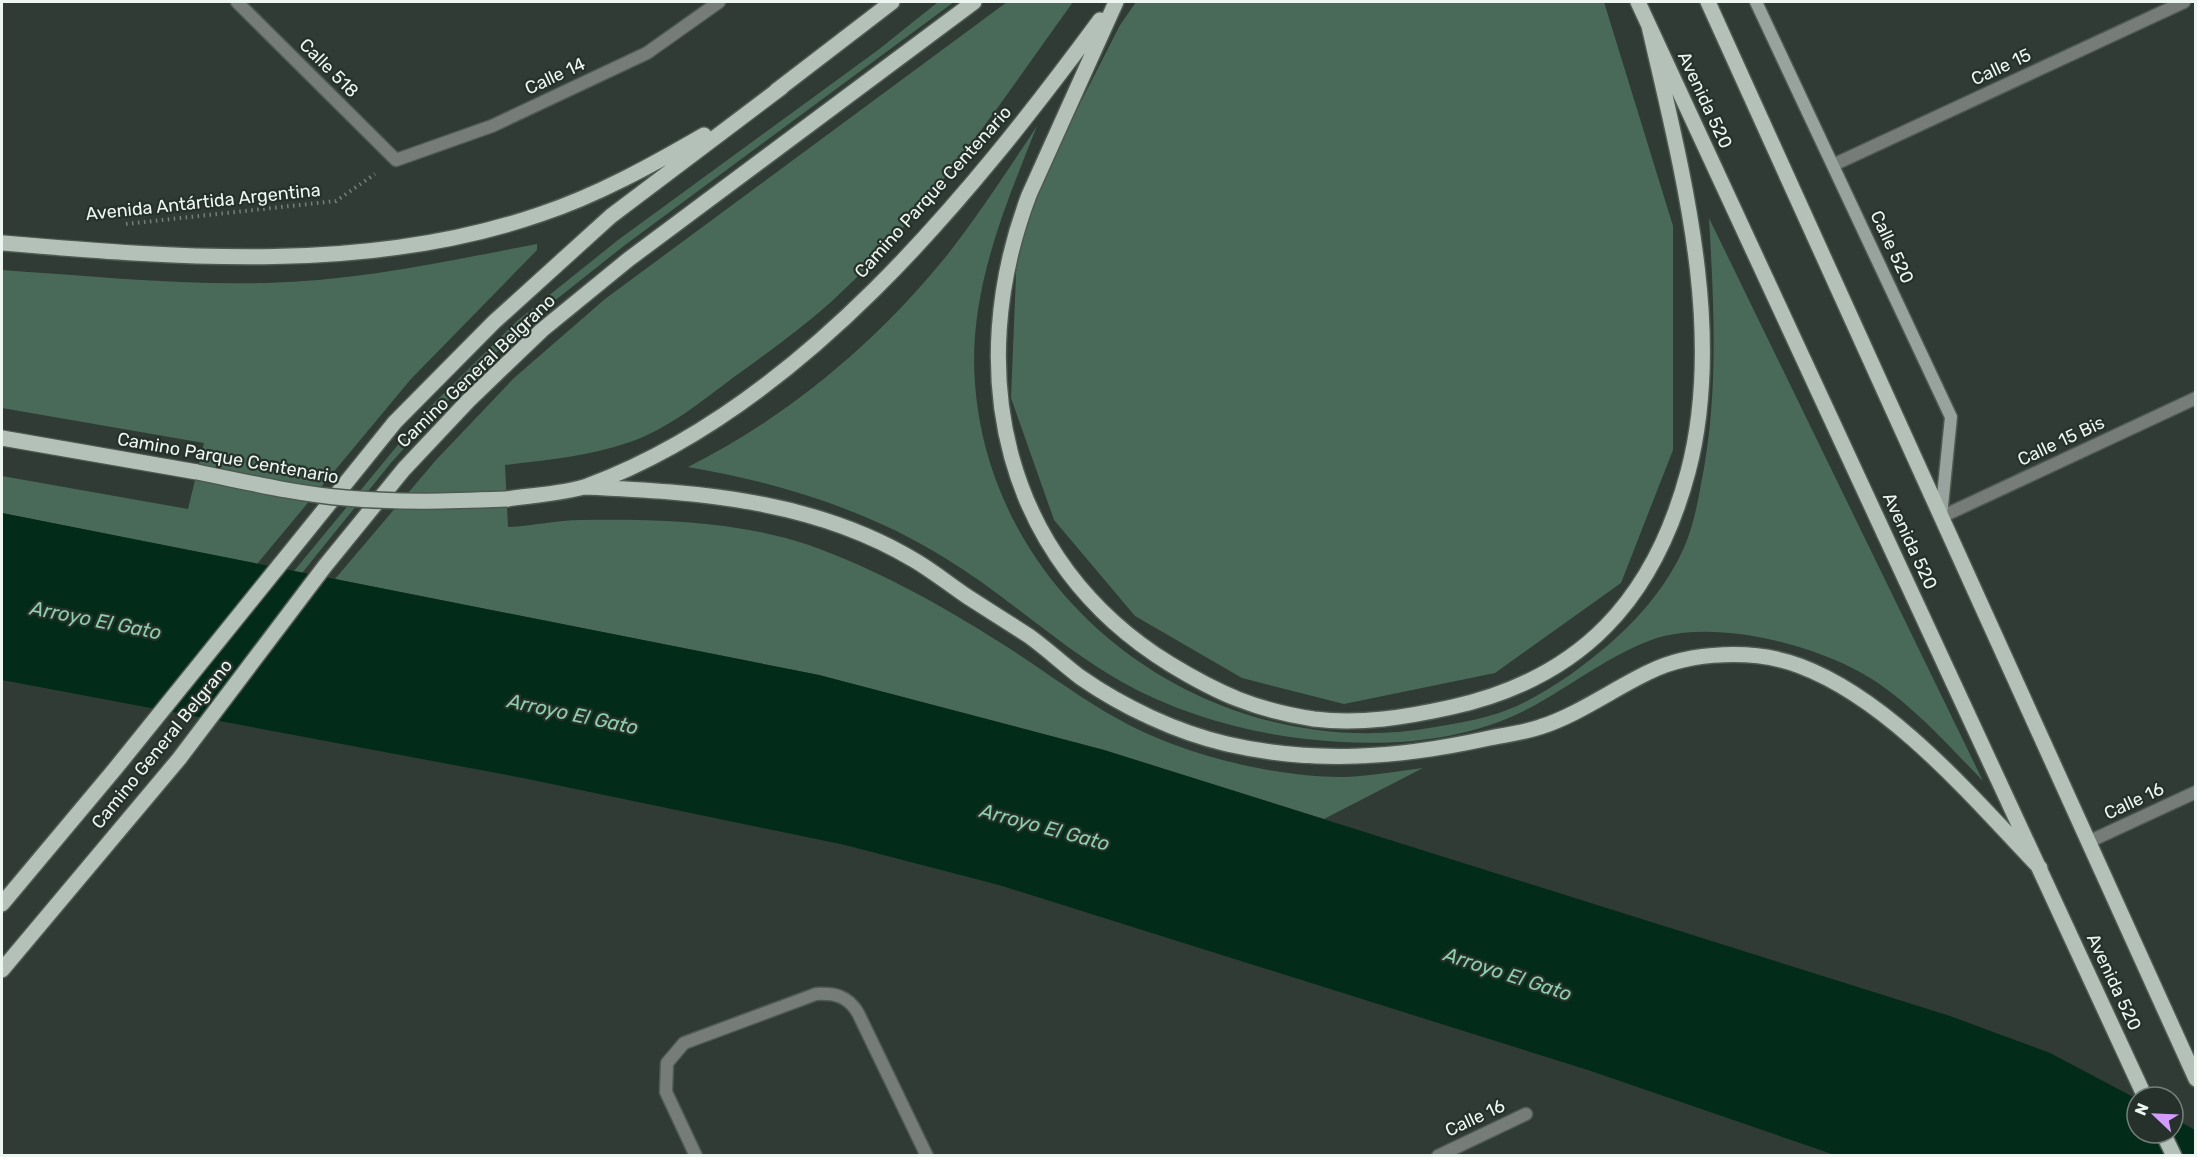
<svg xmlns="http://www.w3.org/2000/svg" width="2197" height="1157" font-family="Rubik,sans-serif">
<style>
.green{fill:#496a58}
.water{fill:#032b19}
.lines{fill:none;stroke-linecap:round;stroke-linejoin:round}
.lane-casing{stroke:#4e5952;stroke-width:15}
.street-casing{stroke:#4e5952;stroke-width:15}
.secondary-casing{stroke:#4e5952;stroke-width:15}
.primary-casing{stroke:#4e5952;stroke-width:18}
.path{stroke:#76807a;stroke-width:4;stroke-dasharray:1.5 4.5;stroke-linecap:butt}
.lane{stroke:#767d79;stroke-width:12}
.street{stroke:#767d79;stroke-width:12}
.secondary{stroke:#99a39d;stroke-width:12}
.primary{stroke:#b4c1b9;stroke-width:15}
.primary-bridge-casing{stroke:#4e5952;stroke-width:18;stroke-linecap:butt}
.primary-bridge{stroke:#b4c1b9;stroke-width:15}
.labels{text-anchor:middle;stroke-width:4.5;stroke-linejoin:round;paint-order:stroke}
.street-label{font-size:18px;fill:#eef6f1;stroke:#25312a}
.water-label{font-size:20px;font-style:italic;fill:#8dcfab;stroke:#25312a}
</style>
<rect width="100%" height="100%" fill="#2f3b34"/>
<!-- green -->
<path class="green" d="M938 2H954L625 245 524 325 433 416 390 464 302 573 294 571 425 412 517 321 618 240 878 50Z
M1007 2H1073C999 105 926 215 831 302 801 329 767 353 734 377 702 401 668 429 630 442 589 456 548 460 505 465L508 527C533 526 557 520 581 520 656 519 738 521 809 545 876 569 941 605 1001 643 1041 668 1078 697 1120 720 1180 754 1276 778 1345 777 1371 776 1398 771 1423 768L1324 819 1104 750 819 675 335 579 436 460 514 378 605 299Z
M1136 2H1604L1673 226V450L1621 583 1495 673 1344 704 1242 678 1135 616 1054 520 1011 398 1018 225 1120 25Z
M1037 126C1004 209 968 292 975 384 992 609 1217 767 1435 727 1453 724 1471 721 1489 716 1525 706 1562 682 1591 659 1628 630 1661 596 1682 552 1692 531 1697 507 1701 484 1719 396 1714 307 1709 218L1983 781C1950 747 1917 710 1878 683 1826 647 1726 621 1664 636 1622 647 1576 682 1537 704 1469 743 1383 748 1306 739 1243 732 1177 713 1122 682 1059 646 1006 595 945 558 868 510 777 482 688 467 788 417 878 341 948 254 980 213 1008 170 1037 126Z
M537 244V250L411 379 257 564 2 513V476L188 509 204 443 2 408V270C90 276 177 285 266 283 357 281 447 261 537 244Z"/>
<!-- water -->
<path class="water" d="M2 513 819 675 1104 750 1950 1016 2050 1053 2137 1099V1133H2173V1118L2195 1130V1155H1835L1588 1070 999 885 845 845 523 778 2 680Z"/>
<g class="lines">
<defs>
<path id="lane" d="M696 1156 666 1092 667 1063 684 1043 816 994C835 993 848 996 858 1013L927 1156"/>
<path id="street" d="M237 2 396 160 492 126 647 53 719 2
M1833 165 2184 2
M1941 517 2196 398
M2088 842 2196 792
M1438 1156 1526 1114"/>
<path id="secondary" d="M1756 2 1951 417 1941 516"/>
<path id="primary" d="M1116 2 1029 195C962 372 1003 561 1170 664 1219 694 1256 710 1314 719 1360 725 1407 717 1452 707 1582 678 1654 599 1688 472 1726 329 1681 167 1649 26
M1638 2 2145 1097
M1708 2 2196 1079
M776 91 892 2
M2 243C180 258 368 274 541 214 598 195 652 165 704 135
M2 438 197 472
M585 487C699 492 814 500 914 560 933 571 950 585 968 597 988 610 1009 623 1029 636 1047 649 1063 664 1080 677 1123 707 1176 732 1227 744 1314 764 1398 758 1485 739 1503 735 1523 733 1540 727 1578 715 1613 689 1649 672 1691 651 1756 649 1800 666 1891 700 1974 799 2040 868
M507 499C532 495 563 494 587 486 799 408 970 196 1100 20
M2 904 115 769 395 422 494 322 611 216 782 87
M2 970 179 759 325 566 404 469 468 401 542 330 629 259 974 2
M2163 1133 2174 1156"/>
</defs>
<!-- lane casing -->
<use href="#lane" class="lane-casing"/>
<!-- street casing -->
<use href="#street" class="street-casing"/>
<!-- secondary casing -->
<use href="#secondary" class="secondary-casing"/>
<!-- primary casing -->
<use href="#primary" class="primary-casing"/>
<!-- path -->
<path class="path" d="M126 224 336 201 375 174"/>
<!-- lane -->
<use href="#lane" class="lane"/>
<!-- street -->
<use href="#street" class="street"/>
<!-- secondary -->
<use href="#secondary" class="secondary"/>
<!-- primary -->
<use href="#primary" class="primary"/>
<defs>
<path id="primary-bridge" d="M197 472C247 482 296 494 346 498 400 503 453 501 507 499"/>
</defs>
<!-- primary-bridge casing -->
<use href="#primary-bridge" class="primary-bridge-casing"/>
<!-- primary-bridge -->
<use href="#primary-bridge" class="primary-bridge"/>
</g>
<g class="labels">
<!-- street labels -->
<g class="street-label">
<text transform="translate(2001 67) rotate(-25)" y="6">Calle 15</text>
<text transform="translate(329 68) rotate(45)" y="6">Calle 518</text>
<text transform="translate(555 76) rotate(-25)" y="6">Calle 14</text>
<text transform="translate(1705 100) rotate(65)" y="6">Avenida 520</text>
<text transform="translate(933 192) rotate(-48)" y="6">Camino Parque Centenario</text>
<text transform="translate(203 202) rotate(-6)" y="6">Avenida Antártida Argentina</text>
<text transform="translate(1892 247) rotate(65)" y="6">Calle 520</text>
<text transform="translate(476 371) rotate(-44)" y="6">Camino General Belgrano</text>
<text transform="translate(2061 441) rotate(-25)" y="6">Calle 15 Bis</text>
<text transform="translate(228 458) rotate(10)" y="6">Camino Parque Centenario</text>
<text transform="translate(1910 541) rotate(65)" y="6">Avenida 520</text>
<text transform="translate(162 744) rotate(-51)" y="6">Camino General Belgrano</text>
<text transform="translate(2134 801) rotate(-25)" y="6">Calle 16</text>
<text transform="translate(2114 982) rotate(65)" y="6">Avenida 520</text>
<text transform="translate(1475 1118) rotate(-25)" y="6">Calle 16</text>
</g>
<!-- water labels -->
<g class="water-label">
<text transform="translate(96 620) rotate(11)" y="7">Arroyo El Gato</text>
<text transform="translate(573 714) rotate(12)" y="7">Arroyo El Gato</text>
<text transform="translate(1045 827) rotate(15)" y="7">Arroyo El Gato</text>
<text transform="translate(1508 974) rotate(18)" y="7">Arroyo El Gato</text>
</g>
</g>
<!-- border -->
<rect width="2197" height="1157" fill="none" stroke="#eef6f1" stroke-width="6"/>
<!-- north arrow -->
<g transform="translate(2155 1115) rotate(293)"><circle r="28" fill="#25312a" stroke="#75807a" stroke-width="1.5"/>
<path d="M0-4.5L10 22L0 15L-10 22Z" fill="#d39cfc"/>
<text y="-9" font-size="16" font-weight="bold" text-anchor="middle" fill="#eef6f1">N</text>
</g>
</svg>
